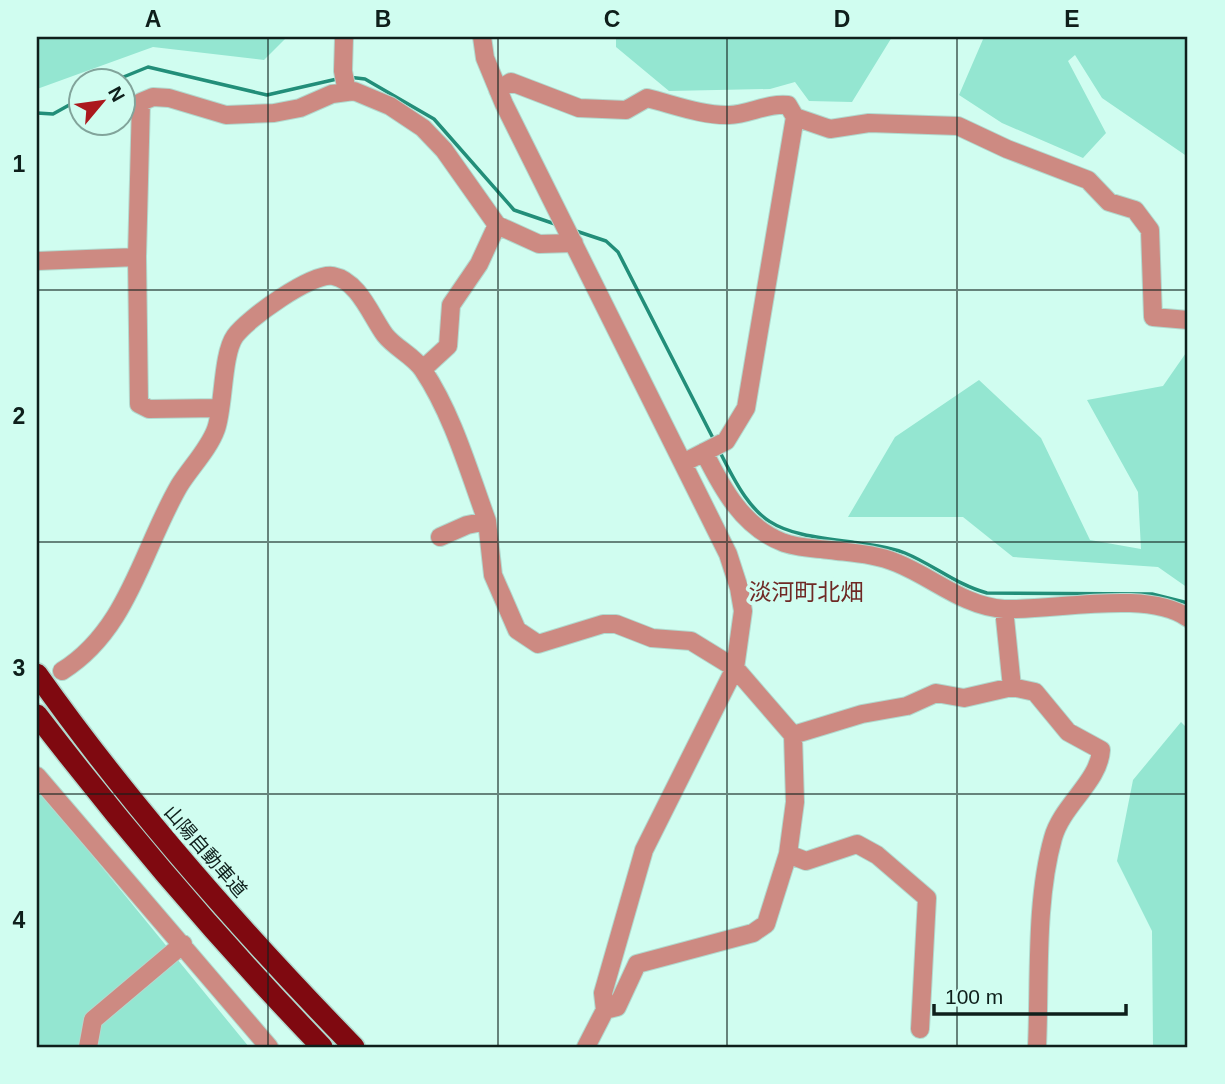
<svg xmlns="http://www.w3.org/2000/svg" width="1225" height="1084" font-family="Helvetica,'Noto Sans JP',sans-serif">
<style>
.green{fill:#94e6d1}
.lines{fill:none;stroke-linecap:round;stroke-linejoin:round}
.stream{stroke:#228e79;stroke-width:3.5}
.minor-casing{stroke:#b1d9ce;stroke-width:20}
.highway-casing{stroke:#b1d9ce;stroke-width:24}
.minor{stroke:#cd8a82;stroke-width:18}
.highway{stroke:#7f0910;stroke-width:21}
.grid{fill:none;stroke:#0e1f1b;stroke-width:2;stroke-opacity:0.55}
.labels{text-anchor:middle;stroke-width:7;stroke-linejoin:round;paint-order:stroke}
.street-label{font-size:19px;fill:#0e1f1b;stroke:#d0fdf0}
.quarter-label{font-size:23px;fill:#6f2925;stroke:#d0fdf0}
.neatline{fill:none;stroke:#0e1f1b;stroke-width:2.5}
.grid-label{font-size:23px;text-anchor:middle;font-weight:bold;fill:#0e1f1b}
</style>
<rect width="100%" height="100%" fill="#d0fdf0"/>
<!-- green -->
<path class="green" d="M37 37H287L264 60 153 47 37 89Z
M616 37H892L852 102 809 101 795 82 770 89 669 91 616 47Z
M984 37H1188V157L1102 98 1075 55 1068 61 1106 133 1083 158 1002 123 959 95Z
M1188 350V588L1158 567 1013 557 963 517H848L895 437 979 380 1041 438 1090 540 1141 549 1138 492 1087 400 1163 386Z
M1181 722 1188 729V1047H1153L1152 931 1117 861 1133 780Z
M37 784 61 817 249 1047H37Z"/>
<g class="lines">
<!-- stream -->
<path class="stream" d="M348 77 365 79 434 119 514 210 555 224
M116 80 148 67 267 95 337 79
M37 113 53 114 80 99
M576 231 606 241 618 252 715 442
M720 452C757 527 771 532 852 542 870 545 888 546 905 553 934 565 957 585 987 593L1152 594 1188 603"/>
<defs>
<path id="minor" d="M344 37 343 71 347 92
M482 37 485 58 504 104 728 554 739 588 743 611 735 668 644 850 603 993 605 1010 586 1047
M498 90 511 82 579 108 626 110 647 98C672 104 703 116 729 115 750 114 767 103 788 105L795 117
M37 261 137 257
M423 369 448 346 451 305 479 264 497 225
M218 408 149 409 139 404 137 257 141 102 153 97 169 98 226 115 274 113 300 108 332 94 354 91 390 106 423 128 444 150 497 225 539 244 574 243
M704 452C722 488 742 526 782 542 796 548 815 548 830 550 853 553 876 554 897 563 934 578 963 606 1004 609 1054 611 1147 589 1188 618
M683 463 726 441 746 408 795 117 830 129 869 123 958 126 1007 149 1088 180 1109 202 1135 210 1150 230 1153 317 1188 320
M487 521 493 575 517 630 538 644 603 624H616L652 638 691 641 735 668 793 735 862 714 907 706 936 693 964 698 1012 687 1035 692 1068 732 1101 750C1099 782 1062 805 1053 838 1035 902 1040 981 1037 1047
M1004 609 1012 687
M62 671C128 630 142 550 179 486 190 468 209 449 216 429 224 407 222 354 235 336 247 319 312 272 333 276 359 281 371 316 385 335 395 348 414 356 423 370 453 415 469 472 487 521L467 525 440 537
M37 776 269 1047
M788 854 806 861 857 844 877 855 927 898 920 1029
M605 1010 617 1007 637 964 753 933 766 924 788 854 795 802 793 735
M88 1047 93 1020 183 944"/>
<path id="highway" d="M37 674C131 807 240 930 354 1047
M37 715C126 831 221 942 322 1047"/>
</defs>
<!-- minor casing -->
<use href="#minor" class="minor-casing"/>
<!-- highway casing -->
<use href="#highway" class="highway-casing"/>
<!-- minor -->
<use href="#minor" class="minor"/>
<!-- highway -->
<use href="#highway" class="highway"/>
</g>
<!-- grid -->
<path class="grid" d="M268 37V1047M498 37V1047M727 37V1047M957 37V1047M37 290H1188M37 542H1188M37 794H1188"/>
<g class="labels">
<!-- street labels -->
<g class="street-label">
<text transform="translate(206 851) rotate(49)" y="7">山陽自動車道</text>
</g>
<!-- quarter labels -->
<g class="quarter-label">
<text x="806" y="600">淡河町北畑</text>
</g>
</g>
<!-- border -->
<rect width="1225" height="1084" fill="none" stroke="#d0fdf0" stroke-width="77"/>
<!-- north arrow -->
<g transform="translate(102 102) rotate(61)"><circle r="33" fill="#d0fdf0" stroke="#82a49b" stroke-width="2"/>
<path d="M0-5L12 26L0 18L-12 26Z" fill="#ab181d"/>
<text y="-10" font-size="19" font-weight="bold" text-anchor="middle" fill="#0e1f1b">N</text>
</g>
<!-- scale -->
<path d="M934 1004v10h192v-10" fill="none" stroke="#0e1f1b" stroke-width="3.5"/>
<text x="945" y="1004" font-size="21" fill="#0e1f1b" stroke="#d0fdf0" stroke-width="5" paint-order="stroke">100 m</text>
<rect x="38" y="38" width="1148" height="1008" class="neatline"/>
<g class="grid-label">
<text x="153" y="27">A</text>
<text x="383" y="27">B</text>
<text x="612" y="27">C</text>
<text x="842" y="27">D</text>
<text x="1072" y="27">E</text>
<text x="19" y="172">1</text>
<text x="19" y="424">2</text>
<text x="19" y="676">3</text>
<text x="19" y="928">4</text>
</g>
</svg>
